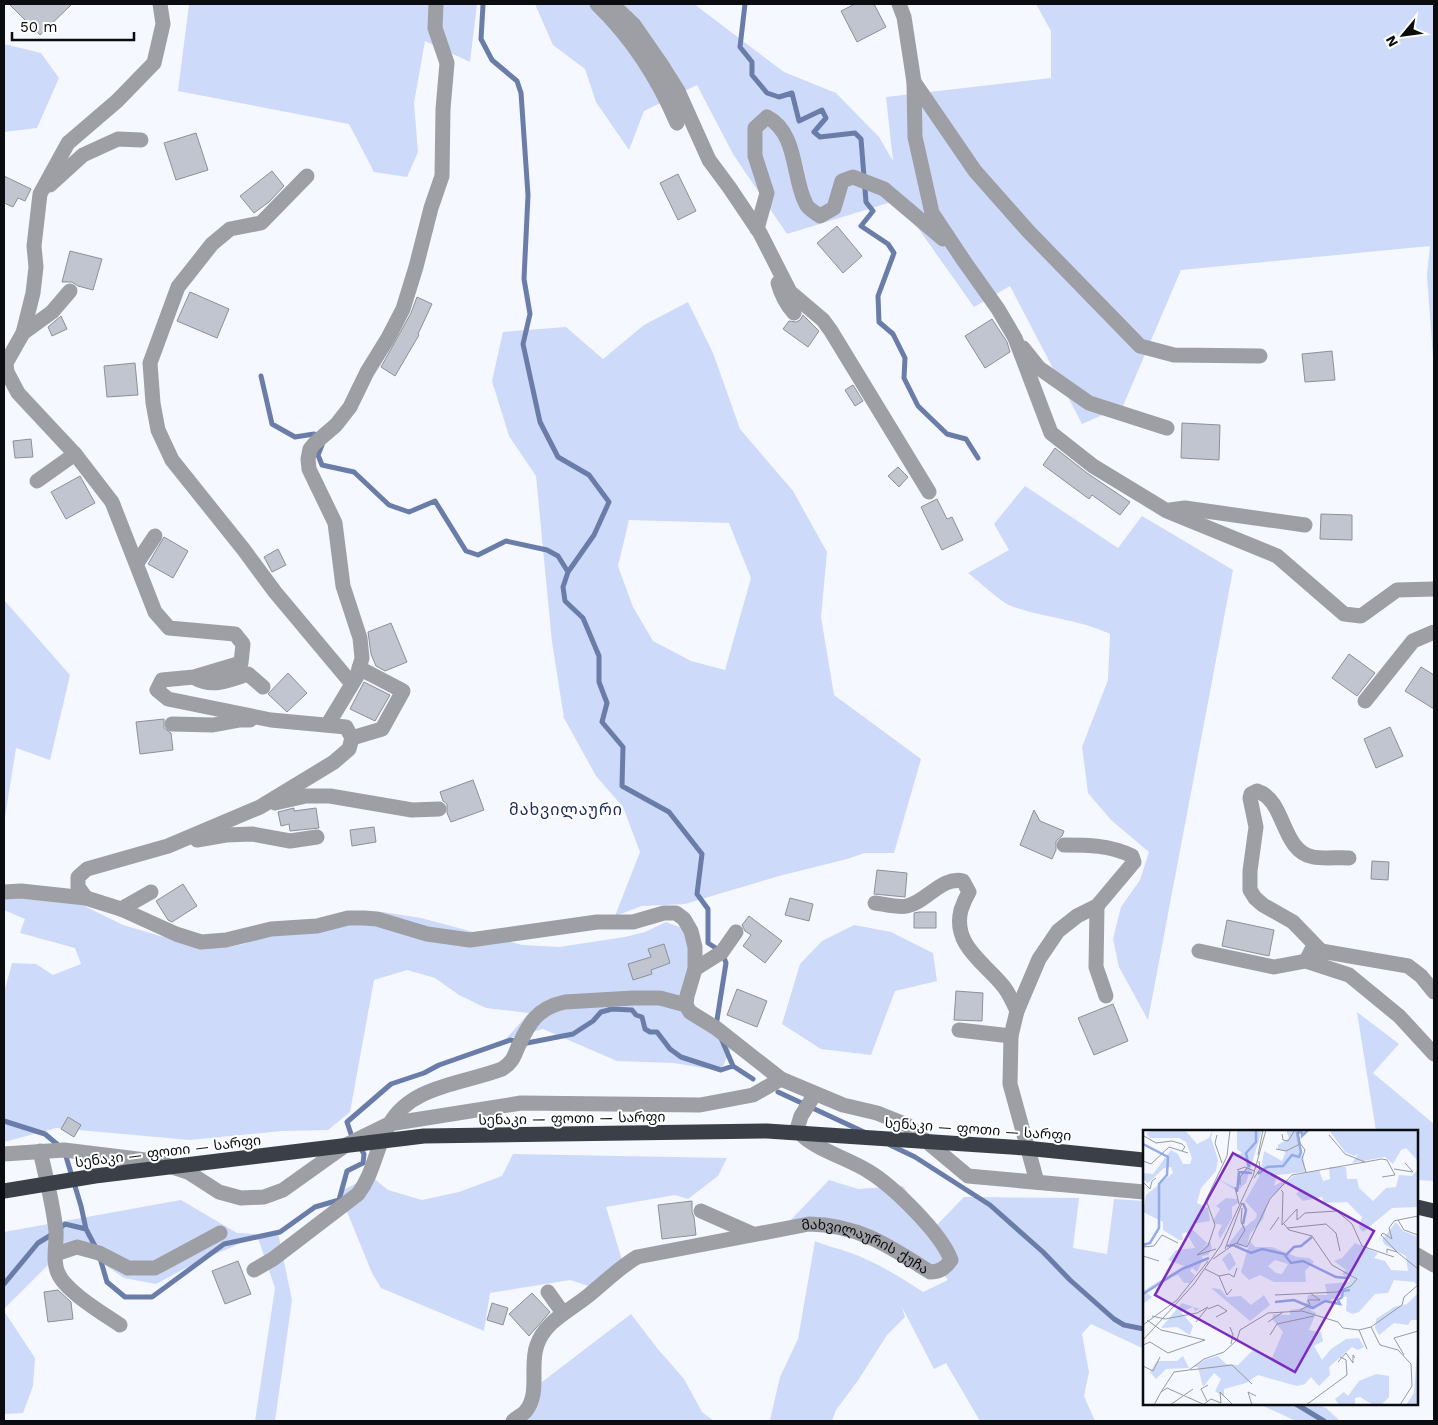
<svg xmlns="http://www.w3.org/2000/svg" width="1438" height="1425" font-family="'Work Sans','Noto Sans Georgian',sans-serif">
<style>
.green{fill:#cddaf9;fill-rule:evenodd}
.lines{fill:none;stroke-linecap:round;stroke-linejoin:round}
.stream{stroke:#6a7ca8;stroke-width:5}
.building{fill:#c0c5cf;stroke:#8c909a}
.minor{stroke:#9d9fa4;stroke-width:15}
.highway{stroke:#3b3f47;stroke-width:15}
.highway-bridge{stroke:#3b3f47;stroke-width:15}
.labels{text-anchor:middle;stroke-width:4;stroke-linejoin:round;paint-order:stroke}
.street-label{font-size:14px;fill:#0a0c0f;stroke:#fff}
.quarter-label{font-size:16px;letter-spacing:1px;fill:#192a61;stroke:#fff}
.inset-river{fill:none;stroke:#93ace9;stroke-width:2.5}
.inset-road{fill:none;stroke:#979a9e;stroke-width:1}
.view{fill:#7b2cbf;fill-opacity:0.15;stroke:#7b2cbf;stroke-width:2.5}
.inset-edge{fill:none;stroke:#0a0c0f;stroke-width:2.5}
</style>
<rect width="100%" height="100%" fill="#f5f8fe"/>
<!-- green -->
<path class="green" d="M189 4H477L470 62 425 41 414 103 418 152 407 177 374 172 349 124 178 91Z
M535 4H694L784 72 836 93 879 137 893 161 886 97 1051 78V31L1036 4H1434V371L1427 275 1430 246 1181 270 1123 406 1082 424 1010 286 974 307 898 200 787 234 733 154 697 85 644 111 629 150 596 102 585 69 553 45Z
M4 44 41 53 59 78 37 128 4 132Z
M688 302 713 353 740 429 793 491 827 552 821 617 834 695 921 759 894 853H865L847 859 779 876 685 904 642 906 615 916 640 852 623 807 596 776 564 718 552 642 536 476 509 436 492 381 503 332 566 327 603 359 644 325ZM629 520 729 523 751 578 725 670 691 661 653 641 633 607 618 566Z
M1025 486 1118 548 1142 516 1233 570 1148 1020 1119 967 1113 939 1121 907 1140 880 1149 852 1111 820 1088 793 1082 747 1108 680 1110 634C1079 619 1043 618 1011 606 999 601 979 581 968 573L1009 550 994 524Z
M4 600 70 675 50 760 16 748 4 823Z
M64 896 123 925 160 936 188 942 229 947 244 944 276 931 364 913 383 912 421 918 522 945 559 947 625 937 645 932 666 922 682 928 690 940 686 1005 733 1043 721 1071 674 1063 617 1061 543 1029 506 1039 529 1013 486 1008 459 995 435 978 407 970 374 980 350 1112 328 1130 282 1131 190 1140 56 1128 4 1142V989H5L12 963 36 964 53 975 81 964 75 948 20 933 25 919 4 910V898Z
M854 925 891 932 933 953 937 981 895 991 871 1055 821 1049 782 1024 800 964 822 941Z
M1357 1012 1399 1044 1373 1073 1434 1124V1181L1417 1180V1131H1376Z
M513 1154 727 1158 718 1176 688 1199 675 1195 606 1207 626 1273 601 1290 570 1280 490 1293 484 1331 381 1288 372 1273 339 1192 371 1176 388 1190 422 1200 459 1192 502 1176Z
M829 1180 858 1189 903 1186 932 1230 964 1197 1079 1198 1073 1248 1107 1254 1114 1199 1144 1201V1349L1091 1324 1082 1334 1089 1372 1084 1396 1095 1421H980L946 1363 934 1369 902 1307 905 1317 887 1335 859 1379 836 1410 832 1421H766L770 1420 780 1377 798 1339 815 1241C826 1246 837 1248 848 1252 875 1261 900 1277 923 1292L948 1280 939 1268 870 1239 786 1225Z
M181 1200 237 1233 257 1234 278 1233 292 1300 275 1421H255L275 1288 257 1235 232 1247 199 1261 156 1284 124 1278 89 1254 77 1250 51 1262 4 1309V1232Z
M4 1311 35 1358 33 1386 23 1413 4 1414Z
M631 1314 657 1348 684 1379 702 1412 714 1421H524L538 1385Z
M1259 1404H1316L1326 1408 1340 1421H1296Z"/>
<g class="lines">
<!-- stream -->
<path class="stream" d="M745 4 740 47 752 62V75L767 93 779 97 792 93 799 121 822 110 826 118 814 132 820 137 855 133 861 139 866 202 873 211 861 226 888 244 894 253 878 296 879 322 893 334 905 358 904 378 918 406 947 434 966 439 978 458
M483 5 481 39 492 60 517 81 521 93 528 195 524 279 530 314 523 344 540 422 558 457 589 475 609 502 594 535 568 572 563 587 565 601 583 618 599 656V682L607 703 602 722 623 747 622 786 669 812 702 854 697 894 708 909V943L722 952 726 963 716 1026
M261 376 272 424 295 437 314 434 322 445 318 455 322 465 354 472 389 505 409 512 435 501 466 551 478 555 506 541 547 550 558 556 568 572
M721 1038 733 1066 753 1079
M527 1043 573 1034 593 1021 601 1012 612 1009 632 1010 636 1015 642 1017 645 1029 650 1032H657L670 1049 681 1057 721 1070 733 1066
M778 1092 864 1132
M4 1121 45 1134 64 1150 81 1206 86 1229 96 1248
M351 1134 347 1122 391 1084 424 1073 439 1065 510 1040 515 1041
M890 1145 915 1157 990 1205 1043 1252 1070 1280 1114 1319 1124 1325 1144 1329
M100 1258 107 1282 125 1297H152L224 1244 280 1232 315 1207 339 1200 347 1171 363 1163 364 1154 361 1149
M4 1284 38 1243 56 1232 65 1224 86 1229
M1296 1404 1324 1421"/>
</g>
<!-- building -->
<path class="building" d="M9 4H72L40 35Z
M855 4H874L886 27 857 42 841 11Z
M196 133 208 170 176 180 164 143Z
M272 171 284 186 269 202 254 213 240 196Z
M678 174 696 211 678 220 660 183Z
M4 176 31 189 25 201 18 198 13 207 4 203Z
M837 226 862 256 843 273 817 243Z
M70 251 102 259 93 290 78 286 72 282H62Z
M190 292 229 309 217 338 177 321Z
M417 297 432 304 418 334 419 335 395 376 381 367 411 313Z
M803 315 819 331 808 347 783 329 789 321 796 322 800 320Z
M61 316 67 329 52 336 48 327Z
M992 319 1007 342 1010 352 985 368 965 336Z
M1332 351 1335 380 1305 382 1302 354Z
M135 363 138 395 107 397 104 366Z
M853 385 863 401 855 406 845 390Z
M1182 423 1220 425 1219 460 1181 458Z
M31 439 33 457 15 458 13 441Z
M1055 448 1087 473 1130 502 1120 515 1092 495 1089 499 1043 465Z
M898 467 908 477 899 487 888 476Z
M80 476 95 503 66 519 51 492Z
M937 499 947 519 952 517 963 540 942 550 921 507Z
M1321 514 1352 515V540L1320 539Z
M164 537 188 551 173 578 148 564Z
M278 549 286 565 272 572 264 557Z
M391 623 407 662 385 671 376 666 371 654 368 632Z
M1349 654 1375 673 1357 696 1332 678Z
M1421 667 1434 675V709L1405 691Z
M288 673 307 693 287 712 268 694Z
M364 682 390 695 375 721 350 709Z
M164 719V728L171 733 173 750 140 754 136 722Z
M1390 727 1403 756 1376 768 1364 739Z
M473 780 484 810 451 822 447 813V804L443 801 440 792Z
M294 808V811L316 808 319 828 290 831 289 824 281 826 278 812Z
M1034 810 1040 821 1064 831 1062 836 1056 841V850L1052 859 1020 845Z
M374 827 376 842 352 846 350 830Z
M1372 861 1389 862 1388 880 1371 879Z
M877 870 907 873 905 897 874 894Z
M183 884 197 906 172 922 168 920 156 901Z
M790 898 813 904 809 921 785 915Z
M919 912H936V928H914V913Z
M749 916 782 941 765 963 743 946 751 935 745 931 742 925Z
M1227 920 1274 930 1269 956 1222 946Z
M664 944 670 963 651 970 652 974 633 980 628 964 651 957 648 949Z
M737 989 767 1001 757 1027 727 1015Z
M956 991 983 993 982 1021 954 1020Z
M1113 1004 1128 1041 1094 1055 1078 1018Z
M68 1117 81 1125 74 1137 61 1129Z
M692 1201V1212L694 1217 696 1235 662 1239 658 1205Z
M238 1261 251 1294 225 1304 212 1271Z
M58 1290 71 1302 73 1319 48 1322 44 1292Z
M532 1293 550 1312 529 1336 509 1314Z
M492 1303 508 1308 503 1325 487 1320Z"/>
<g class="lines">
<!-- minor -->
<g class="minor">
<path d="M597 4C632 38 658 78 677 123"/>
<path d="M612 4 634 25 661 64 678 91 709 160 729 187 760 233 790 292 823 320 831 331 929 492"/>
<path d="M899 4 904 17 914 82 915 137 932 213 964 261 998 309 1015 338 1051 433 1093 466 1167 511 1277 556 1344 614 1361 616 1397 590 1434 589"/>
<path d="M914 82 975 171 1029 232 1140 346 1174 355 1260 356"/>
<path d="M307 176 261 223 230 229 212 244 178 287 150 363 153 403 158 430 172 460 244 550 275 592 352 684"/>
<path d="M50 185 83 155 118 139 141 140"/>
<path d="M757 229 767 193 755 156V128L767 117C798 133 792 178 806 204 808 209 816 213 820 216L834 208 842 181 853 177 884 189 943 239"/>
<path d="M778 283C781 294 786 304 794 313"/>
<path d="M23 333 52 312 70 291"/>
<path d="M1023 348 1039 368 1089 403 1167 428"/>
<path d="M37 481 75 454"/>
<path d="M1170 510 1185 508 1305 525"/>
<path d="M137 563 155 536"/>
<path d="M195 678C212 688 231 680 248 674L263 687"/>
<path d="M1365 701 1413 641 1434 632"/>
<path d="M172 724 213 725 240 720H250"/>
<path d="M328 724 357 676 362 658 360 638 343 586 335 523 309 469 308 459 310 449 315 443 336 425 350 407 367 372 388 338 403 309 416 267 431 208 442 176 443 109 447 63 435 28 436 4"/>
<path d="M352 738 382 729 403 691 359 668"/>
<path d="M275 803 306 796H330L412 810 439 809"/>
<path d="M197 840 226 835 252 834 290 841 317 837"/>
<path d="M4 892 21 891 86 898 121 909 176 934 201 942 226 940 271 929 317 926 348 918H364L377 919 427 934 470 940 597 922H633L664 913H676L684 919 691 931 695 947V969L687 996 686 1005 690 1012 716 1028 781 1079 843 1105 877 1113 907 1125 968 1176 1144 1192"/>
<path d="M86 898 78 887V877L87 869 168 846 260 807 334 762 349 749 352 738 346 727 271 720 168 699 157 690 162 680 194 677 241 663 243 644 235 634 169 628 155 612 112 502 75 454 18 393 7 372 6 363 23 333 33 293 36 267 34 246 40 194 68 143 117 101 154 63 163 24 160 4"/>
<path d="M875 903C884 904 898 908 907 906 927 902 941 876 963 881L969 892C966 897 963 904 961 910 952 945 985 963 1004 987 1010 995 1013 1002 1017 1011"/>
<path d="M1097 906 1096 967 1106 996"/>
<path d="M121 909 151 892"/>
<path d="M1199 951 1274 967 1306 961"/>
<path d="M1321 951 1293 922 1263 905 1255 898 1250 890V871L1256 827 1250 798 1251 794 1257 791C1286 800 1281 851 1313 857 1324 859 1338 857 1349 858"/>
<path d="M695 969 722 952 736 932"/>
<path d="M1434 992 1421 976 1408 966 1321 951H1311L1306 961 1349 975 1399 1016 1434 1054"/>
<path d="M959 1030 1011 1036"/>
<path d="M40 1151C46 1177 53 1204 56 1231 57 1244 52 1260 58 1273 65 1291 104 1314 120 1325"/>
<path d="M4 1154 64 1150 154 1161 188 1172 219 1192 241 1198 264 1197 283 1190 346 1145 389 1124 521 1103 700 1105 753 1095 781 1079"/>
<path d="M1037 1182 1010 1084 1011 1036 1017 1011 1039 959 1058 931 1077 916 1097 906 1134 862 1132 856C1110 845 1087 845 1064 845"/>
<path d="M701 1211 753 1234"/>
<path d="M56 1254 77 1247 99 1253 128 1268H155L220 1233"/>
<path d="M1417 1255 1434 1265"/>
<path d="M254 1270 273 1259 358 1194C374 1173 376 1147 389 1125 411 1085 463 1084 502 1069 505 1067 509 1064 511 1061 514 1058 516 1051 518 1047 529 1023 537 1008 565 1002L633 998H660L686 1005"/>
<path d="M548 1292 563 1313"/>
<path id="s1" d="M513 1421C516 1418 522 1415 525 1412 541 1394 529 1366 537 1345 545 1321 571 1310 589 1295 605 1282 620 1267 637 1257L809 1224C859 1225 889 1246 930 1272 940 1272 945 1268 951 1260 941 1233 893 1186 868 1171 849 1159 818 1150 803 1136 800 1134 799 1130 798 1126L801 1116 815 1094"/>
</g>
<!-- highway -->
<path class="highway" d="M1417 1207 1434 1211"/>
<!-- highway-bridge -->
<path class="highway-bridge" d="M4 1191 95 1176 424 1136 767 1131 1025 1148 1144 1160"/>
</g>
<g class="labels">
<!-- street labels -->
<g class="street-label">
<text transform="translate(572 1118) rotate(-1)" y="5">სენაკი — ფოთი — სარფი</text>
<text transform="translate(978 1129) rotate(4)" y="5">სენაკი — ფოთი — სარფი</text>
<text transform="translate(168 1151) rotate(-7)" y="5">სენაკი — ფოთი — სარფი</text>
<text dy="5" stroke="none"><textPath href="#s1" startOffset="455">მახვილაურის ქუჩა</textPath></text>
</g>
<!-- quarter labels -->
<g class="quarter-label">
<text x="566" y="815">მახვილაური</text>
</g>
</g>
<!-- overview -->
<g transform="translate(1143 1130)">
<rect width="275" height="275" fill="#f5f8fe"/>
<path d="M12 0H42L54 14 66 8 70 0 68 8 75 30 73 41 58 58 54 73 65 78 67 91 49 94V99L64 113 53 124 67 111 69 118 65 125 59 126 60 130 54 142 49 138 47 141 52 145 47 153H41L35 145 29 147 4 163 9 167 0 174V161L41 136 25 130 33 120 52 118 43 102 39 104 40 110H36L20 100V92L0 82 3 65 30 43 28 37 21 38 5 53 0 50V43L10 44 28 20 35 24 40 34H47L49 28 43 12 36 8H7L3 3ZM94 0H119L103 53 94 61 73 48 95 59 96 46 104 37 102 30 90 26 99 23 94 19ZM143 0H155L163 42 134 45 131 56 142 50V54L126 69 120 89 107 104 104 116H88L86 113 101 94 102 97 113 88 114 84 102 71 117 45 121 21 139 31 143 21 135 19V15L146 8ZM186 0H275V31L263 18 258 20 250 34 242 27 209 33 215 24 211 26 202 22ZM186 37H203L204 49H214L216 58 230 71 243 58 253 57 256 45 269 46 275 39V77L249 78 220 102 216 97 219 87 204 72 181 73 179 67 160 71 153 64 156 61 144 52 150 46 176 40 180 51 187 49ZM83 68 95 69V73L89 77V88L77 109 75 103 79 95 71 93V89L77 79 73 76ZM253 92 260 101 275 107V157L271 152 251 150 245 163 232 164 216 182 210 184 203 181 204 167 196 166 167 180 173 183 166 200 178 202 180 211 171 216 179 230 188 219 203 209 216 208 221 217 215 220 209 217 186 237 187 245 176 256 168 247 162 254 154 256 115 245 103 253 81 259V267L72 261 78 249 71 243 60 257 55 237H50L61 230 75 226 83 234 95 235 111 219 129 228 140 202 129 189 130 184 147 185V180L162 178 165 165H184L182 154 206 152 207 149 199 144 203 140 191 131 199 128 212 113 235 123 231 128 242 131 248 140 265 141 263 126 242 115 239 110ZM107 111 112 117H129L154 127 166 128 171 132 162 141 163 152H131L117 145 106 150 98 142ZM132 130 145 134 139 144 133 143 125 136ZM87 122 93 134 86 141 79 129ZM68 158 77 159 84 167 98 166 108 175 121 165 127 175 107 191ZM275 163V190H268L265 195 251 193 236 205 232 198 233 189 251 177 264 174ZM39 173 57 179 52 181 50 177 38 182 50 196 47 205 34 197 18 198ZM275 211V275H263L271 263ZM40 226 46 238 23 239 13 249 7 242 14 231H34ZM233 244 246 246V267L238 275H230L217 267 212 268V275H196L192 269 201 262 205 266 216 251Z" fill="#cddaf9" fill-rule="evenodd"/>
<path class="inset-river" d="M0 14 25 27 24 45 16 54V98L7 113 0 115M106 37 103 23 113 12V0M115 44 124 37 140 36 149 25 156 27 158 22 154 3 159 2V6L165 0M94 62 96 42 109 43M100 73 103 80 100 94M84 116 90 115 108 123 119 119 141 124 148 133 160 131 193 147 204 148M143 125 151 117 158 116 169 107M0 164 39 139 66 128M132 172 151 170 170 178 182 171 197 174 195 170 199 167 200 161 207 160"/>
<path class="inset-road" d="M155 0 157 13 162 20 159 29 163 42M139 4 140 10 145 11 152 0M74 5 72 13 79 33M186 5 202 24 222 32M1 6 13 13 29 11 39 14 42 17 39 21M133 19 143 21 157 14M115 25 120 0M0 31 8 34 26 17 45 23M251 39 270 42 262 33M94 40 102 37 111 41M111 48 117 39 116 31M0 52 7 59 9 51 13 48M97 55V47L104 38M92 57 96 74M138 60 140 62 139 95 154 79V90L162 83 194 81 209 94 219 116 251 127M255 90 275 86M144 98 183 94 193 103 197 121M127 100 136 87M94 113 102 100 98 92 99 78M0 117 11 116 19 105 35 113M73 119 54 125 65 116 72 95 63 70 84 26 87 0M82 119 99 73M254 122 238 105 240 103 249 109 246 98 251 91 255 90 261 100 275 105M244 123V119L254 122 275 139M0 126 16 131M70 129 93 113 104 117 127 69 149 45 239 29 244 30 252 45 239 47M62 139 76 146 84 165 89 159M76 146 86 144 91 147 94 138M132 165 194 162 208 156 214 149 189 135 169 106 146 100 141 94M65 179 75 175 84 181 73 187M157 180 167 175 165 170H177L167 163M9 186 22 189 54 183 65 177 53 192M125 192 140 182M0 195 34 170 65 131M87 197 90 205 88 214M228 197 237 215 255 220 268 234 269 256 257 275M216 200 224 219M127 205 134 194 171 186M0 210 51 154 78 115 110 46 123 0M0 215 7 212 25 223 62 210 18 200 4 190M261 225 251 208 275 201M195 232 203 223 210 233V225L212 228M0 236 10 241 17 227M47 240 89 235 109 254M18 262 31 242 46 240 61 229 81 222 94 210 97 200 125 183 159 181 195 192 200 198 216 200 228 197 259 175 261 167 275 155M64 271 58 259 65 255M61 274 68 269 78 273 77 262 90 275M11 275 18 262 24 258 62 275M27 275 50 259M109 275 105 262 113 266M163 275 204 245 203 230 197 227"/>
<path class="view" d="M90 23 231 101 152 242 12 165Z"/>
<rect width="275" height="275" class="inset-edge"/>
</g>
<!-- border -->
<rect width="1438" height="1425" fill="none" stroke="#0a0c0f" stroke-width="10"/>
<!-- north arrow -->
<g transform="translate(1403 35) rotate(241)" stroke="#ffffff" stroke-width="4" paint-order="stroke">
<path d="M0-4L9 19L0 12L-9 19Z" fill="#0a0c0f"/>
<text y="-8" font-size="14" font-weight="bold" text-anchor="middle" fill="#0a0c0f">N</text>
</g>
<!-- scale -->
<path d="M12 32v8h122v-8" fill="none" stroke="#0a0c0f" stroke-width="2.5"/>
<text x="20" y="32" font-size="15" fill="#0a0c0f" stroke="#ffffff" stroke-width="4" paint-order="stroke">50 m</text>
</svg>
